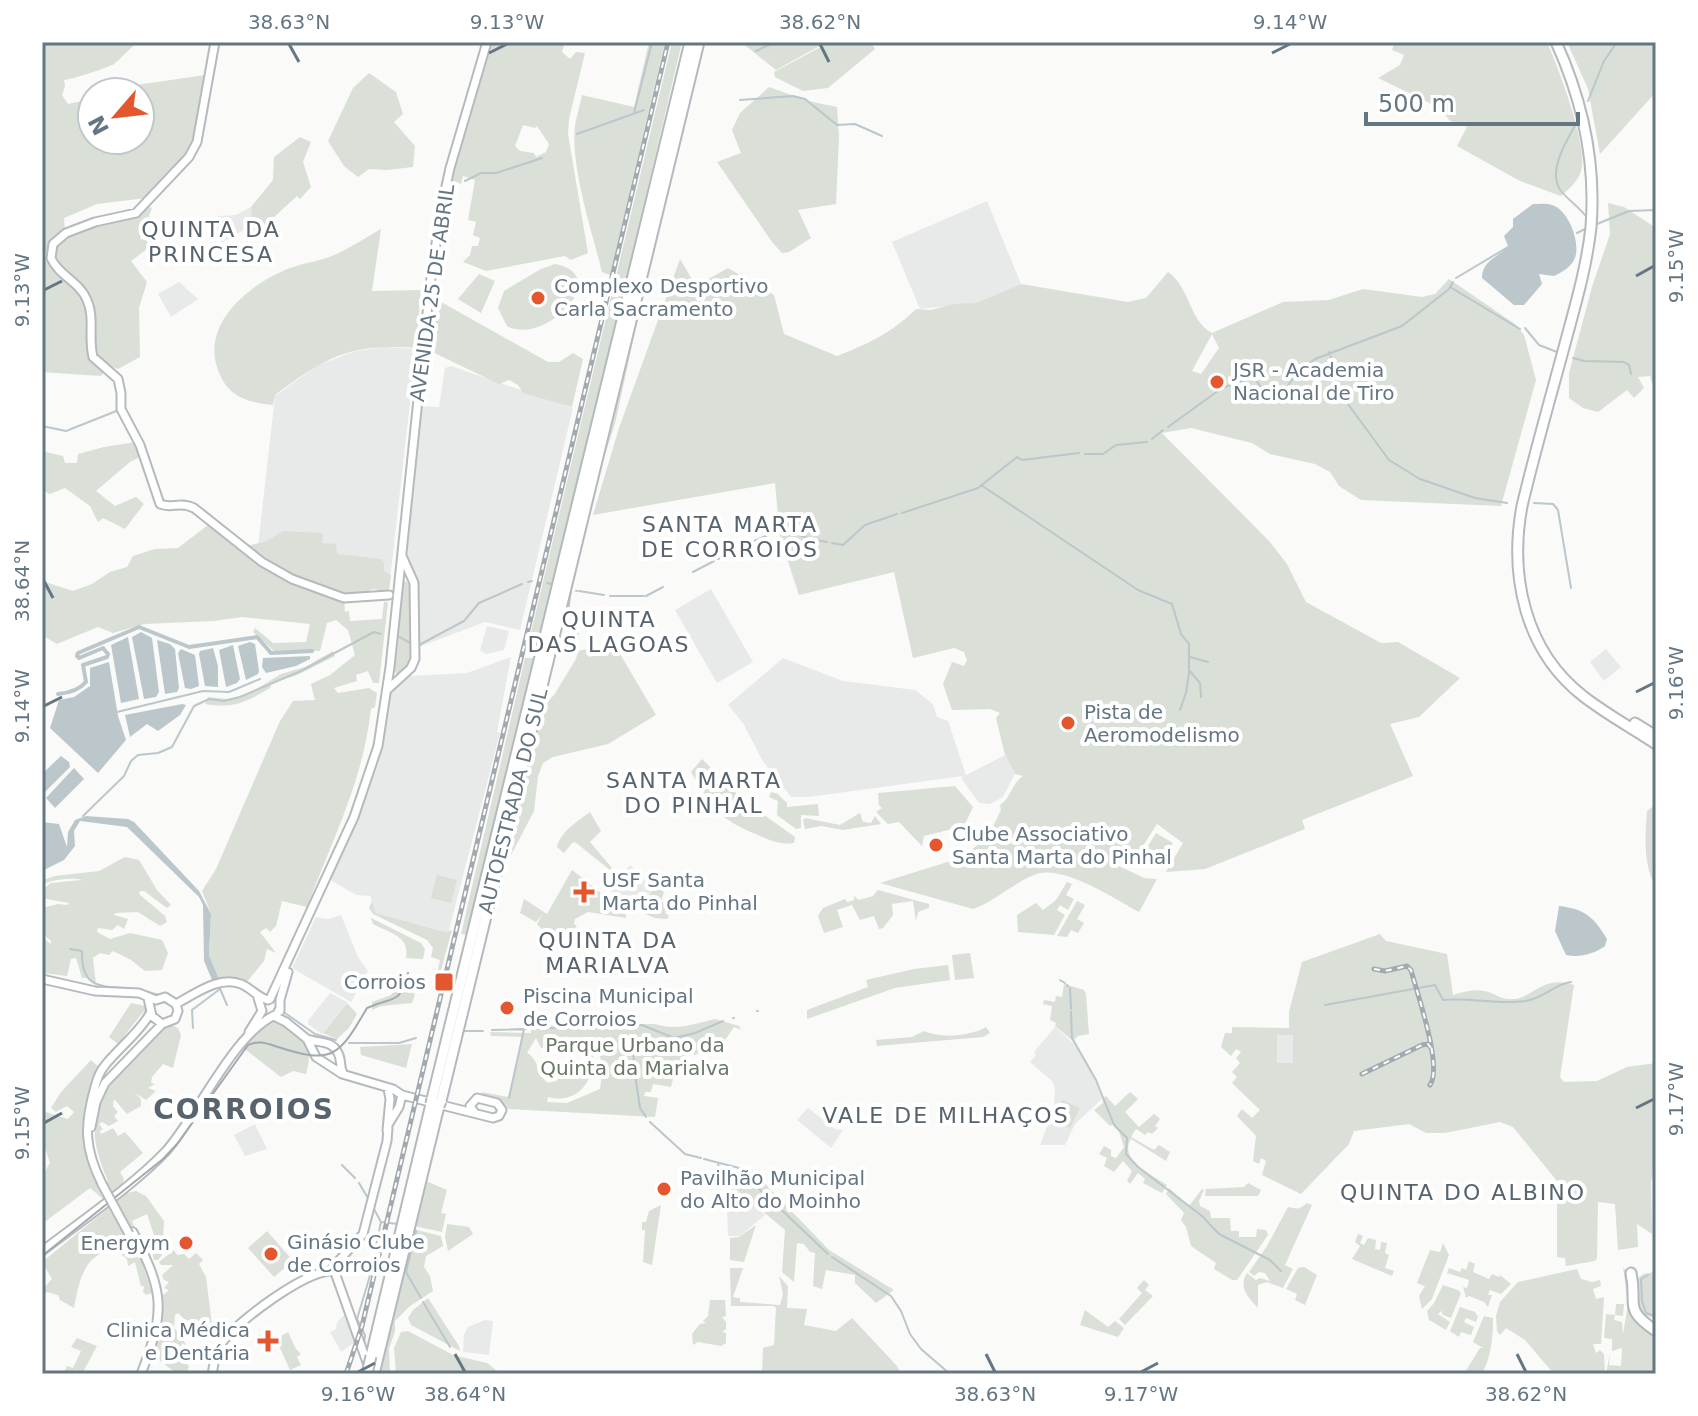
<svg xmlns="http://www.w3.org/2000/svg" width="1698" height="1416" font-family="'DejaVu Sans',sans-serif">
<style>
.built{fill:#e8e9e9}
.green{fill:#dadfd7;fill-rule:evenodd}
.water{fill:#bbc7cb}
.lines{fill:none;stroke-linecap:round;stroke-linejoin:round}
.stream{stroke:#bbc7cb;stroke-width:2}
.canal{stroke:#bbc7cb;stroke-width:4}
.major-casing{stroke:#b5babe;stroke-width:11}
.highway-casing{stroke:#b4b9bd;stroke-width:13}
.major{stroke:#fff;stroke-width:7}
.highway{stroke:#fff;stroke-width:9}
.tram{stroke:#a2aab0;stroke-width:2}
.rail-casing{stroke:#a2aab0;stroke-width:5}
.rail{stroke:#fff;stroke-width:2;stroke-dasharray:6;stroke-linecap:butt}
.major-bridge-casing{stroke:#b5babe;stroke-width:11;stroke-linecap:butt}
.highway-bridge-casing{stroke:#b4b9bd;stroke-width:13;stroke-linecap:butt}
.major-bridge{stroke:#fff;stroke-width:7}
.highway-bridge{stroke:#fff;stroke-width:9}
.ticks{fill:none;stroke:#657683;stroke-width:3}
.poi-dot{fill:#e4572e;stroke:#fff;stroke-width:3}
.labels{text-anchor:middle;stroke-width:8;stroke-linejoin:round;paint-order:stroke}
.poi-label{font-size:20px;fill:#657683;stroke:#fff;text-anchor:start}
.street-label{font-size:20px;fill:#657683;stroke:#fff}
.park-label{font-size:20px;fill:#687a64;stroke:#fff}
.neighbourhood-label{font-size:22px;letter-spacing:2px;fill:#57646e;stroke:#fff}
.district-label{font-size:28px;font-weight:bold;letter-spacing:2px;fill:#57646e;stroke:#fff}
.neatline{fill:none;stroke:#657683;stroke-width:3}
.ticks-label{font-size:20px;text-anchor:middle;fill:#657683}
</style>
<rect width="100%" height="100%" fill="#fafaf8"/>
<!-- built -->
<path class="built" d="M987 201 1021 284 976 303 920 309 892 242Z
M251 207 253 225 221 243 215 230 218 216 236 215Z
M179 282 198 299 171 317 158 294Z
M385 347 416 349 389 589 258 546 275 396 318 365 356 351Z
M451 366 573 408 520 630 485 622 416 648 415 581 404 558 412 478 422 406 439 407 445 368Z
M711 589 753 662 717 683 675 610Z
M487 626 509 631 504 650 486 654 480 650Z
M1606 649 1621 667 1604 681 1590 662Z
M511 657 497 732 500 733 449 930 445 932 376 913 370 896 356 895 329 879 357 815 389 690 408 676 467 673Z
M783 658 843 681 915 690 933 704 937 717 948 721 966 775 1005 755 1015 774 1003 797 990 804 979 803 961 778 963 776 809 797H791L762 760 743 723 728 705Z
M630 865 652 888 639 911 602 885 611 874 618 879Z
M341 915 358 957 368 971 351 1002 292 968 316 917 328 919Z
M330 993 347 1002 322 1034 308 1024V1021Z
M1055 1027 1073 1043 1087 1062 1103 1098 1075 1124 1065 1145H1040L1054 1108 1055 1088 1052 1081 1030 1062 1036 1055 1034 1052Z
M1276 1035H1293L1294 1063 1277 1064Z
M808 1108 835 1129 843 1130 831 1148 797 1120Z
M255 1124 267 1149 245 1156 234 1135Z
M726 1188 736 1189 765 1215 740 1236H728Z
M345 1314 355 1342 341 1352 330 1332 336 1329 337 1322Z
M485 1320 493 1321 489 1355 463 1352 464 1334 468 1327Z"/>
<!-- green -->
<path class="green" d="M42 42H139C129 48 123 57 114 64 110 67 70 80 64 80L65 86 62 95 68 104 92 99V140H140V92H108L116 88 205 75 195 144 190 152 146 198 97 204 64 218 65 231 42 256Z
M491 42H565L562 52 570 59 576 52 585 53 569 119 568 134 588 253 571 260 565 256 486 271 463 262 470 255 472 246H478L480 238 473 235 476 222 468 220 475 180 463 176 461 184 451 180ZM523 125 535 128 537 126 549 144 546 152 536 157 534 153 520 151 515 146Z
M649 42H665L610 275 602 272C592 231 570 166 575 125 577 115 580 105 582 95L634 107Z
M672 42H682L539 651 526 653Z
M741 42H827L776 70Z
M830 42H871L875 49 828 88 803 91 775 77 774 72Z
M1395 42H1547C1558 67 1589 148 1581 171 1579 180 1568 190 1561 196L1520 181 1457 146 1467 127 1450 121 1440 108 1378 78 1400 65 1404 55 1392 50Z
M1567 42H1656V92L1600 154 1588 89Z
M369 73 396 92 403 114 394 122 415 146 413 167 387 170 369 169 358 177 344 166 328 141 353 88Z
M769 87 808 101 837 107 839 137 836 204 798 210 811 238 789 252 782 253 772 242 717 162 741 153 732 130 740 113Z
M300 137 311 142 303 162 311 187 300 199 297 196 272 219 273 225 270 232 250 239 245 230 253 225 251 207 273 180 274 157Z
M1608 203 1624 207 1656 228V387L1652 383 1650 376 1638 377 1644 388 1634 398 1627 390 1598 412 1583 408 1569 398V373L1592 287 1610 234Z
M147 206 152 208 140 239 146 240 151 246 131 261 147 282 139 308 140 357 118 369C113 367 105 364 101 361 90 350 93 322 91 307 89 283 55 276 54 253 52 224 123 225 139 215 142 213 145 209 147 206Z
M381 229 372 291 421 290 416 348C350 343 326 357 275 395L273 405C245 402 226 396 217 367 202 319 256 279 296 266 308 262 320 261 332 256 349 249 365 238 381 229Z
M42 259C59 268 79 287 87 305 97 331 81 348 104 372L101 376 42 372Z
M680 259 696 286 728 268 774 295 784 334 837 356C868 344 893 332 916 309L931 310 954 304 976 303 1021 284 1128 302 1146 298 1168 272C1190 287 1189 321 1212 333L1283 302 1329 300 1363 289 1422 297 1435 294 1449 279 1515 324 1524 335 1536 380 1501 506 1361 500 1339 486 1330 472 1315 464 1270 454 1252 443 1191 428 1162 433 1269 541 1287 564 1306 602 1381 643 1398 642 1460 678 1419 717 1390 724 1413 776 1302 820 1305 829 1205 869 1166 872 1183 843 1157 824 1134 860 1112 846 1117 865 1144 878 1157 879 1139 912C1114 899 1062 863 1034 875 1012 884 995 901 973 909L880 883 957 859 987 839 1001 810 1000 805C1011 798 1012 783 1023 776L1015 774 1005 755 996 718 1000 713 990 709 952 710 943 684 952 662 964 666 967 660 964 652 954 648 913 658 894 572 799 595 780 537 775 483 593 515 619 428ZM1212 334 1219 348 1201 374 1192 371Z
M555 264C615 275 544 347 507 326L498 308 504 291 541 269Z
M479 274 495 281 481 313 458 299Z
M441 302 548 362H559L573 353 583 359 572 407 523 393 518 385 509 380 499 384 426 349 430 310Z
M637 309H640L615 424 589 503Z
M136 442 140 457 130 462 96 491 115 506 136 497 144 504 125 529 103 518 98 522 90 506 65 488 50 494 42 490V451L63 456 65 463H77L78 454 104 447Z
M208 525 239 548 267 541 283 531 323 533 322 543 336 544 337 554 381 559 384 563V571L391 575 389 589 385 592 374 589 344 600 345 612 349 611 350 621 382 619 384 602H388L379 683H373L368 671 356 675 357 681 334 688 338 693 369 688 377 693 375 707 371 709C362 785 333 837 307 907L282 901 276 926 270 932 266 928 260 932 276 953 267 949 264 961 246 983 235 979H219L209 955 211 914 202 891 216 869 280 721 293 701 315 700 311 684 330 675 355 655 348 630 336 620 327 623 320 651H274L253 632 255 628 273 643 306 642 310 624 242 617 214 621 144 624 113 633 98 627 57 644 42 635V581L73 591 92 584 110 572 127 567 133 556 155 549 178 548Z
M406 581 410 586 411 657 407 667 397 674 392 669 401 584Z
M613 642 656 715 608 744 553 757 543 763 538 776 534 811 510 857 542 697 550 699 554 695 576 659 578 651 587 649 589 657 601 653 599 646Z
M333 651 335 656 297 675 272 683 270 688C246 702 233 709 205 704L208 697 227 699 248 694 281 674 305 667Z
M525 658H535L467 935 461 934Z
M702 759 743 800 795 837 794 843C780 845 771 841 758 835 718 819 713 808 691 772Z
M955 786 973 807 964 826 924 836 922 846 899 822 888 824 876 812 882 808 879 805 878 793Z
M771 792 778 794 787 803V807L818 804 819 816 801 815V828L796 829 777 815 778 801 769 797Z
M1656 804V888C1643 865 1645 836 1647 811Z
M590 812 601 831 590 842 612 868 610 870 575 842 572 843 564 853 557 847C560 832 578 821 590 812Z
M860 813 863 822 871 823 875 816 881 824 843 830 821 826 805 829 803 820 805 818 840 825Z
M1156 833 1173 843 1158 868 1141 857Z
M125 857 139 860 157 890 171 905 167 908 144 891H140L139 894 165 916 167 922 160 926 138 912 115 913 114 915 128 919 124 929 118 925 112 930 98 928 97 932 110 939 130 933 162 940 168 953 162 970 145 971 131 960 113 951 109 955 100 953 93 958 96 985 87 978H82L76 958 71 959 67 976 42 973V937L51 944V941L42 933V908L58 904 67 905 69 903 46 899 42 893 43 889 51 883 82 880C74 877 48 880 42 885L43 880 55 876 99 871Z
M572 870 626 913V918L588 912 575 919 574 924 577 926 569 934 552 940 537 924 542 915 536 922 520 913 524 899 547 914Z
M437 875 457 880 451 903 431 898Z
M1067 882 1072 884 1066 895 1074 899 1068 910 1060 905 1057 910 1065 915 1054 935 1018 932 1017 915 1036 903 1043 910 1056 900Z
M654 886 664 892 661 901 669 906 665 913 669 916 667 919 655 918 640 912Z
M878 890 929 904V908L918 912 916 921 913 901 892 904 893 915 883 928 879 929 874 916 860 920 852 905 837 910 843 927 824 933 818 916 823 908 845 899 847 902 854 900V896L859 900 873 896Z
M372 901 376 913 445 932 452 930 441 970H438L440 960 431 957 433 948 427 940 373 914 369 908Z
M1077 901 1085 905 1077 919 1084 923 1078 933 1071 930 1067 937 1057 936Z
M371 918 421 943 425 949 423 959 406 958C410 936 390 933 373 924Z
M1380 934 1386 941 1447 954 1453 995C1463 992 1474 989 1484 991 1493 992 1500 999 1509 999 1533 1001 1540 974 1574 985L1560 1077 1564 1082 1597 1081 1627 1067 1656 1063V1155L1651 1183 1652 1234 1637 1224 1638 1247 1618 1250 1615 1204 1598 1202 1597 1258 1595 1261 1566 1266 1565 1258 1557 1257V1181L1513 1127 1500 1122 1445 1133H1426L1409 1124 1354 1131 1349 1144 1301 1194 1262 1175 1266 1161 1261 1158 1259 1164 1253 1161 1256 1136 1237 1116 1242 1109 1252 1118 1260 1110 1232 1083 1237 1077 1232 1072 1240 1063 1236 1058 1241 1052 1236 1049 1231 1056 1221 1047 1225 1033H1232V1027L1289 1028V1012L1302 962ZM1277 1035H1293V1063H1277Z
M970 953 974 978 955 980 952 955Z
M948 965 950 980 895 988 807 1019V1010L868 987 866 980 914 969Z
M1064 984 1084 990 1086 994 1089 1034 1078 1036 1073 1041 1055 1026 1056 1023 1050 1020 1052 1006 1043 1004 1044 1000 1055 1002 1056 996 1062 997Z
M398 986 415 994 412 1003 381 1006 372 1010V1002L391 995Z
M131 1003 146 1006V1016L143 1018 144 1011 125 1035 127 1039 116 1048 118 1044 109 1037Z
M347 1003 357 1014 349 1028 337 1039 323 1033Z
M276 1017C301 1037 316 1038 306 1074L293 1071 281 1077 242 1047 266 1023Z
M715 1019 739 1026 741 1030 734 1027 715 1055 703 1048 696 1055 688 1053 685 1065 677 1063 671 1087 653 1084 651 1092H645L644 1096 658 1098 655 1117 509 1109 500 1100 481 1095 482 1092 508 1097 523 1037 491 1036 490 1032 531 1033V1026L655 1024C675 1031 695 1024 715 1019ZM566 1036 571 1039 590 1038C603 1050 603 1071 600 1089L567 1103 547 1102 548 1097C577 1105 595 1081 593 1054L580 1039 575 1042 586 1056V1068L548 1083C536 1074 539 1059 527 1053L536 1038 541 1048 547 1046 550 1051 562 1046 561 1042Z
M172 1025 178 1028 181 1035 173 1068 163 1064 152 1077 151 1083 155 1084 148 1088 156 1091 146 1100 135 1093 141 1099V1106L127 1114 114 1099 113 1106 118 1112 114 1116 118 1121 109 1126 102 1122 99 1124 103 1129 100 1131 101 1134 113 1128 118 1136 125 1132 143 1153 120 1172 124 1179 122 1185 103 1199 90 1188 42 1224V1203L46 1201C40 1186 41 1177 50 1163L43 1142 42 1116 46 1112 68 1119 74 1112 67 1106 56 1112 51 1108 61 1092 91 1060 99 1067C82 1115 78 1138 101 1184L108 1181C83 1124 93 1100 134 1057 146 1044 155 1030 172 1025Z
M986 1027 990 1033 983 1037 877 1046 876 1040 912 1037 924 1031C941 1039 971 1036 986 1027Z
M412 1044 406 1068 361 1055 360 1047Z
M1130 1092 1138 1099 1125 1112 1139 1127 1154 1114 1160 1119 1155 1126 1158 1128 1152 1134 1148 1132 1145 1135 1136 1129 1131 1137 1154 1150 1159 1145 1170 1152 1166 1161 1131 1139C1118 1160 1153 1175 1167 1185L1162 1193 1143 1183 1145 1179 1138 1173 1130 1184 1127 1181 1132 1171 1123 1161 1114 1172 1104 1166 1107 1158 1099 1154 1104 1146 1111 1150V1156L1116 1158 1124 1147 1119 1132 1113 1124 1110 1126 1094 1110 1103 1103 1102 1099 1106 1096 1115 1106Z
M1063 1100 1080 1108 1070 1128 1053 1121Z
M749 1167 829 1250 894 1290 876 1303 855 1283V1275L826 1270 822 1289 813 1286 815 1253 810 1252 804 1244 797 1243 794 1282 782 1272 785 1230 736 1189 726 1188Z
M426 1181 447 1190 441 1213 446 1214 442 1232 414 1226Z
M1248 1183 1261 1190 1258 1196H1205L1206 1189 1244 1187Z
M1169 1188 1189 1206 1202 1189 1204 1190 1199 1201 1200 1206 1210 1211 1211 1218H1230L1231 1231H1239V1237H1256L1257 1229 1266 1230 1268 1235 1237 1280H1232L1214 1269 1216 1263 1191 1246 1186 1227 1181 1220 1184 1213 1166 1194Z
M136 1191 146 1196 164 1221 162 1255 158 1260H154L150 1242 155 1238 147 1214 132 1221 136 1231 128 1236 142 1262 152 1293 146 1295 143 1292 144 1286H141L135 1262 128 1266 127 1259 116 1250C112 1251 107 1251 103 1253 82 1260 78 1288 74 1308L60 1300 58 1295 47 1292 42 1296V1290L52 1279 42 1262 127 1193Z
M1307 1203 1312 1205 1285 1265 1293 1269 1283 1288 1267 1282 1258 1285V1308C1248 1297 1238 1287 1247 1273L1256 1280 1260 1278 1270 1281 1265 1273 1259 1272 1254 1276 1249 1272 1267 1246 1288 1207C1297 1209 1299 1210 1307 1203Z
M661 1205 652 1265 643 1262 645 1230H642V1222H646L649 1211Z
M447 1224 469 1227 473 1234 448 1251 445 1237Z
M756 1225 744 1262 730 1260V1238L739 1237Z
M413 1229 441 1236 443 1246 426 1256 424 1267 430 1276 433 1291 410 1306 395 1321V1331L389 1349 390 1373 378 1374Z
M267 1231 293 1261 274 1277 248 1248Z
M1358 1234 1363 1236 1360 1243 1364 1245 1368 1238 1376 1240 1375 1249 1380 1250 1381 1242 1387 1243 1385 1253 1389 1255 1385 1268 1394 1271 1392 1276 1352 1259 1360 1246 1355 1242Z
M1443 1243 1449 1255 1432 1299 1422 1309 1419 1296 1425 1286 1417 1283 1430 1250 1440 1252Z
M174 1250 177 1255 184 1254 189 1259 196 1253 203 1260 199 1264 206 1277 212 1325C199 1338 189 1323 178 1313L175 1315 174 1327 187 1346 182 1343 181 1347 187 1351 189 1348 194 1352 187 1353 183 1361 189 1366 186 1374H177L154 1356 143 1374 159 1330 162 1296 169 1290 164 1288 169 1282 164 1280 162 1275 173 1265H161L159 1262Z
M1469 1261 1475 1264 1473 1272 1489 1279 1492 1274 1499 1277 1500 1275 1511 1284 1501 1294 1490 1290 1488 1295H1492L1488 1307 1484 1302 1469 1296 1466 1298 1463 1287 1467 1288 1469 1280 1447 1273 1449 1268 1460 1272 1462 1268 1466 1270Z
M1304 1267 1317 1275 1305 1305 1295 1300 1297 1294 1286 1289 1298 1268Z
M1623 1267 1631 1278 1630 1304 1656 1333V1374H1606L1610 1353 1609 1365 1621 1366 1622 1348 1612 1351V1339L1604 1338 1606 1314 1615 1315 1616 1304H1624L1623 1316 1615 1315 1614 1320 1622 1322 1623 1334 1628 1304Z
M730 1268H743L733 1297 740 1298V1302L780 1305 783 1294 779 1276 788 1286 787 1308 807 1309 804 1325 836 1331 852 1318 897 1366 901 1374H762L763 1348 774 1345 776 1308 774 1306H731Z
M1577 1269 1581 1279 1592 1282 1600 1280 1601 1286 1593 1289 1596 1299 1604 1297 1601 1344H1593L1596 1353 1600 1350 1604 1354 1605 1374H1554L1525 1340 1506 1328 1500 1335 1497 1331 1496 1316 1500 1302 1518 1282Z
M1656 1272V1318C1634 1317 1637 1296 1637 1279L1643 1274Z
M1144 1280 1149 1285 1145 1290 1153 1296 1125 1325 1119 1319 1142 1293 1137 1288Z
M1443 1285 1458 1290 1461 1293 1451 1318 1443 1315 1441 1311 1438 1314 1450 1322 1446 1330 1429 1320 1427 1311 1434 1303Z
M428 1298 459 1346 460 1351 411 1325 408 1318 413 1310Z
M710 1300H725L726 1316 722 1317 726 1322V1329L722 1332 726 1333V1343L721 1346 698 1342 693 1345 692 1334 700 1324 706 1323 703 1321 708 1316Z
M1460 1307 1475 1312 1478 1317 1476 1322 1466 1318 1464 1322 1474 1327 1471 1335 1461 1332 1459 1337 1450 1331Z
M1085 1310 1108 1327 1115 1321 1124 1328 1118 1337 1080 1325Z
M1484 1316 1493 1318C1493 1338 1491 1357 1482 1374H1464L1480 1348H1483L1473 1342Z
M408 1331 453 1355 487 1363 501 1374H396L394 1348 401 1332Z
M288 1332 296 1349 301 1354 297 1357 301 1365 290 1370 276 1339Z
M77 1338 97 1346 82 1374H77L78 1371 75 1370 73 1374H63L67 1366 73 1368 81 1351 71 1347Z"/>
<!-- water -->
<path class="water" d="M1533 204C1539 204 1547 203 1552 205 1569 210 1582 245 1574 260 1570 268 1562 272 1554 276L1539 274 1542 284 1524 305H1514L1482 278C1482 260 1499 257 1508 246L1504 236 1513 227V219Z
M141 632 152 638 159 692 156 697 144 699 132 637Z
M128 637 139 699 121 703 111 645Z
M157 640 170 644 175 649 179 688 177 692 165 694Z
M250 642 255 644 259 671 258 674 246 680 238 646Z
M233 645 240 679 237 683 226 687 219 650Z
M213 648 218 666V687L205 686 199 654 200 651Z
M181 649 195 655 199 686 191 689 185 688 178 653Z
M310 656V659L296 666 266 673 262 667 263 658Z
M109 662 118 716 126 740 98 773 50 728 59 700 74 697 90 686V668Z
M182 704 186 705 180 715 158 731 147 724 130 737 125 715Z
M61 756 69 762 70 767 42 795V774Z
M74 768 84 779 55 808 46 798Z
M86 816 128 819 134 822 199 891 211 914 209 955 219 979 213 982 204 961 203 905 199 897 127 827 80 821 74 831 75 846 64 860 42 871V822L59 824 67 847 68 832 75 820Z
M1559 906C1585 909 1594 917 1607 939L1605 946C1594 954 1579 958 1566 955L1555 931Z"/>
<g class="lines">
<!-- stream -->
<path class="stream" d="M756 51 775 42
M740 100 793 96 805 99 837 125 855 124 882 136
M1588 101 1604 61 1617 42
M634 113 652 42
M1578 120C1568 139 1546 171 1561 191 1569 201 1581 208 1588 219
M577 134 644 110
M465 181 481 173H496L542 158
M1597 224 1629 211 1656 210
M1577 233 1587 228
M1456 278 1508 247
M1450 287 1520 329
M1525 328 1539 345 1557 352
M1329 352 1345 400 1389 460 1420 479 1475 498 1507 503
M1573 358 1584 361 1624 362 1629 365 1631 374
M1251 378 1256 380 1264 392 1286 389 1297 372 1315 359 1402 326 1449 289 1453 282
M42 426 66 431 119 410
M1168 427 1222 388 1248 379
M1152 439 1163 430
M1085 454H1103L1116 445 1147 442
M981 485 1138 590 1172 604 1181 634 1189 644V673L1186 693 1180 710
M1534 503 1553 504 1558 510 1571 588
M902 513 978 488 1017 457 1022 460 1079 453
M815 540 827 542
M832 543 843 545 865 525 897 514
M741 547 781 529 808 538
M718 559 737 549
M693 572 714 561
M528 582 532 581
M547 583 551 584
M576 591H577
M579 591 604 595
M610 596H644
M646 596 663 587
M567 619 571 589
M571 622 577 629 578 639
M398 636 410 643
M419 645 464 621 479 603 522 584
M1190 657 1208 662
M1189 670 1200 683 1201 697
M117 712 203 691 229 692 260 679
M83 816 124 776 131 761 138 755 158 753 172 747 194 706 209 699 224 701 240 697 301 671 374 632 381 634
M70 949 82 951C81 993 105 985 137 989 146 990 153 995 162 995
M1060 980 1065 983
M218 984 227 1005
M1067 985 1068 986
M1070 988 1071 1009
M1325 1005 1435 985 1443 1000C1470 997 1498 1005 1525 1001 1543 999 1554 984 1571 982
M757 1011H758
M1071 1012 1072 1038 1096 1080 1114 1125 1127 1138 1126 1154 1138 1167 1202 1216 1219 1234 1270 1260 1281 1271
M285 1013 315 1034 336 1040
M733 1018H734
M193 1028 192 1010 220 989
M492 1030 642 1025 674 1038 695 1033 723 1021
M463 1031H483
M349 1043H399L416 1038
M633 1051 634 1065
M634 1068 640 1108 646 1117
M509 1098 524 1029
M650 1122 685 1154 701 1158
M704 1159 739 1168 766 1196
M718 1164 722 1174V1185
M342 1165 355 1178
M359 1183 369 1200
M769 1198 828 1254
M381 1222 398 1224
M414 1229 416 1231 406 1272 421 1298
M832 1257 891 1296 901 1311 910 1334 921 1349 950 1374
M1648 1275 1641 1279 1642 1301 1646 1313 1656 1316
M423 1302 450 1347
M364 1344 365 1335 357 1319 369 1279 381 1222 374 1209
M456 1357 467 1374"/>
<!-- canal -->
<path class="canal" d="M58 694C69 693 79 690 86 682L83 665 107 657 108 654 103 648 79 658 77 656 78 653 139 627 189 647 257 637 271 653 312 651"/>
<defs>
<path id="major" d="M215 42 197 142 189 157 136 213 95 222 66 233 53 244 51 258C58 275 80 282 87 300 95 317 88 338 93 357L118 379 121 393V409L140 445 160 504C171 509 180 501 194 508L262 562 292 579 344 598 389 595
M387 690 411 668 415 659 414 583 402 556
M42 979 95 991 139 993 156 1000 165 997 176 1004
M148 998 152 1016 162 1024 175 1019 178 1011 176 1004
M270 999 354 817 378 746 390 667 430 285 441 209 450 168 487 42
M176 1004C195 994 219 975 241 984 251 988 257 997 268 1000
M280 1011V1000L288 972
M274 1016 286 1022 307 1039 316 1057 342 1074 393 1089 402 1095 493 1118 499 1116 502 1110 497 1103 477 1098 470 1106 475 1113
M249 1032 262 1011 258 998
M307 1039C318 1043 332 1040 338 1053 342 1060 339 1066 343 1073
M388 1125 399 1107 402 1095
M91 1127 96 1102 105 1083 162 1024
M387 1130 390 1099 388 1089
M102 1184C84 1148 84 1125 95 1087 97 1078 100 1071 106 1064 120 1047 140 1032 151 1012
M133 1232C164 1292 166 1310 141 1374
M42 1251C80 1222 134 1185 166 1151 199 1114 233 1033 277 1014L280 1008
M333 1267 363 1234 387 1141 388 1128
M333 1267 369 1368
M212 1374C214 1365 215 1351 221 1344 237 1321 303 1273 330 1271"/>
<path id="highway" d="M1556 42C1582 99 1596 163 1591 227 1587 265 1576 303 1566 340 1551 396 1535 451 1522 506 1509 576 1525 651 1583 696 1606 714 1632 728 1656 744
M1635 723 1656 736
M432 1099 690 42
M441 1101 699 42
M1631 1273C1638 1305 1622 1308 1656 1331
M371 1356 431 1104
M374 1374 439 1106"/>
</defs>
<!-- major casing -->
<use href="#major" class="major-casing"/>
<!-- highway casing -->
<use href="#highway" class="highway-casing"/>
<!-- major -->
<use href="#major" class="major"/>
<!-- highway -->
<use href="#highway" class="highway"/>
<!-- tram -->
<path class="tram" d="M42 1256 163 1159 177 1144 248 1045C259 1040 266 1043 278 1047 333 1065 339 1056 367 1008 394 995 399 1007 408 973"/>
<defs>
<path id="rail" d="M1374 969 1385 971 1407 966 1411 970C1417 993 1443 1067 1430 1085
M1362 1074 1422 1045 1428 1044 1431 1048
M346 1374 362 1326 668 42"/>
</defs>
<!-- rail casing -->
<use href="#rail" class="rail-casing"/>
<!-- rail -->
<use href="#rail" class="rail"/>
<defs>
<path id="major-bridge" d="M102 1184 129 1234"/>
<path id="highway-bridge" d="M431 1104 432 1099
M439 1106 441 1101
M367 1374 371 1356"/>
</defs>
<!-- major-bridge casing -->
<use href="#major-bridge" class="major-bridge-casing"/>
<!-- highway-bridge casing -->
<use href="#highway-bridge" class="highway-bridge-casing"/>
<!-- major-bridge -->
<use href="#major-bridge" class="major-bridge"/>
<!-- highway-bridge -->
<use href="#highway-bridge" class="highway-bridge"/>
</g>
<!-- ticks -->
<path class="ticks" d="M289 44 299 62M820 44 829 62M489 53 507 44M1272 53 1290 44M1636 276 1654 266M44 290 62 281M44 581 53 598M1636 692 1654 683M44 706 62 697M1636 1108 1654 1099M44 1123 62 1113M455 1354 465 1372M986 1354 995 1372M1517 1354 1526 1372M358 1372 375 1363M1141 1372 1158 1363"/>
<!-- markers -->
<g class="poi-dot">
<circle cx="538" cy="298" r="8"/>
<circle cx="1217" cy="382" r="8"/>
<circle cx="1068" cy="723" r="8"/>
<circle cx="936" cy="845" r="8"/>
<path d="M580 880h8v8h8v8h-8v8h-8v-8h-8v-8h8z"/>
<rect x="434" y="972" width="20" height="20" rx="4"/>
<circle cx="507" cy="1008" r="8"/>
<circle cx="664" cy="1189" r="8"/>
<circle cx="186" cy="1243" r="8"/>
<circle cx="271" cy="1254" r="8"/>
<path d="M264 1329h8v8h8v8h-8v8h-8v-8h-8v-8h8z"/>
</g>
<g class="labels">
<!-- poi labels -->
<g class="poi-label">
<text x="554" y="293">Complexo Desportivo<tspan x="554" dy="23">Carla Sacramento</tspan></text>
<text x="1233" y="377">JSR - Academia<tspan x="1233" dy="23">Nacional de Tiro</tspan></text>
<text x="1084" y="719">Pista de<tspan x="1084" dy="23">Aeromodelismo</tspan></text>
<text x="952" y="841">Clube Associativo<tspan x="952" dy="23">Santa Marta do Pinhal</tspan></text>
<text x="602" y="887">USF Santa<tspan x="602" dy="23">Marta do Pinhal</tspan></text>
<text x="426" y="989" text-anchor="end">Corroios</text>
<text x="523" y="1003">Piscina Municipal<tspan x="523" dy="23">de Corroios</tspan></text>
<text x="680" y="1185">Pavilhão Municipal<tspan x="680" dy="23">do Alto do Moinho</tspan></text>
<text x="287" y="1249">Ginásio Clube<tspan x="287" dy="23">de Corroios</tspan></text>
<text x="170" y="1250" text-anchor="end">Energym</text>
<text x="250" y="1337" text-anchor="end">Clinica Médica<tspan x="250" dy="23">e Dentária</tspan></text>
</g>
<!-- street labels -->
<g class="street-label">
<text transform="translate(432 293) rotate(-82)" y="7">AVENIDA 25 DE ABRIL</text>
<text transform="translate(513 801) rotate(-76)" y="7">AUTOESTRADA DO SUL</text>
</g>
<!-- park labels -->
<g class="park-label">
<text x="635" y="1052">Parque Urbano da<tspan x="635" dy="23">Quinta da Marialva</tspan></text>
</g>
<!-- neighbourhood labels -->
<g class="neighbourhood-label">
<text x="211" y="237">QUINTA DA<tspan x="211" dy="25">PRINCESA</tspan></text>
<text x="730" y="532">SANTA MARTA<tspan x="730" dy="25">DE CORROIOS</tspan></text>
<text x="609" y="627">QUINTA<tspan x="609" dy="25">DAS LAGOAS</tspan></text>
<text x="694" y="788">SANTA MARTA<tspan x="694" dy="25">DO PINHAL</tspan></text>
<text x="608" y="948">QUINTA DA<tspan x="608" dy="25">MARIALVA</tspan></text>
<text x="946" y="1123">VALE DE MILHAÇOS</text>
<text x="1463" y="1200">QUINTA DO ALBINO</text>
</g>
<!-- district labels -->
<g class="district-label">
<text x="244" y="1119">CORROIOS</text>
</g>
</g>
<!-- border -->
<rect width="1698" height="1416" fill="none" stroke="#ffffff" stroke-width="88"/>
<!-- north arrow -->
<g transform="translate(116 116) rotate(242)"><circle r="38" fill="#ffffff" stroke="#c1c8cd" stroke-width="2"/>
<path d="M0-6L14 30L0 20L-14 30Z" fill="#e4572e"/>
<text y="-12" font-size="22" font-weight="bold" text-anchor="middle" fill="#657683">N</text>
</g>
<!-- scale -->
<path d="M1366 112v12h212v-12" fill="none" stroke="#657683" stroke-width="4"/>
<text x="1378" y="112" font-size="24" fill="#657683" stroke="#ffffff" stroke-width="6" paint-order="stroke">500 m</text>
<rect x="44" y="44" width="1610" height="1328" class="neatline"/>
<g class="ticks-label">
<text x="289" y="29">38.63°N</text>
<text x="507" y="29">9.13°W</text>
<text x="820" y="29">38.62°N</text>
<text x="1290" y="29">9.14°W</text>
<text transform="translate(1676 266) rotate(-90)" y="7">9.15°W</text>
<text transform="translate(22 290) rotate(-90)" y="7">9.13°W</text>
<text transform="translate(22 581) rotate(-90)" y="7">38.64°N</text>
<text transform="translate(1676 683) rotate(-90)" y="7">9.16°W</text>
<text transform="translate(22 706) rotate(-90)" y="7">9.14°W</text>
<text transform="translate(1676 1099) rotate(-90)" y="7">9.17°W</text>
<text transform="translate(22 1123) rotate(-90)" y="7">9.15°W</text>
<text x="358" y="1401">9.16°W</text>
<text x="465" y="1401">38.64°N</text>
<text x="995" y="1401">38.63°N</text>
<text x="1141" y="1401">9.17°W</text>
<text x="1526" y="1401">38.62°N</text>
</g>
</svg>
